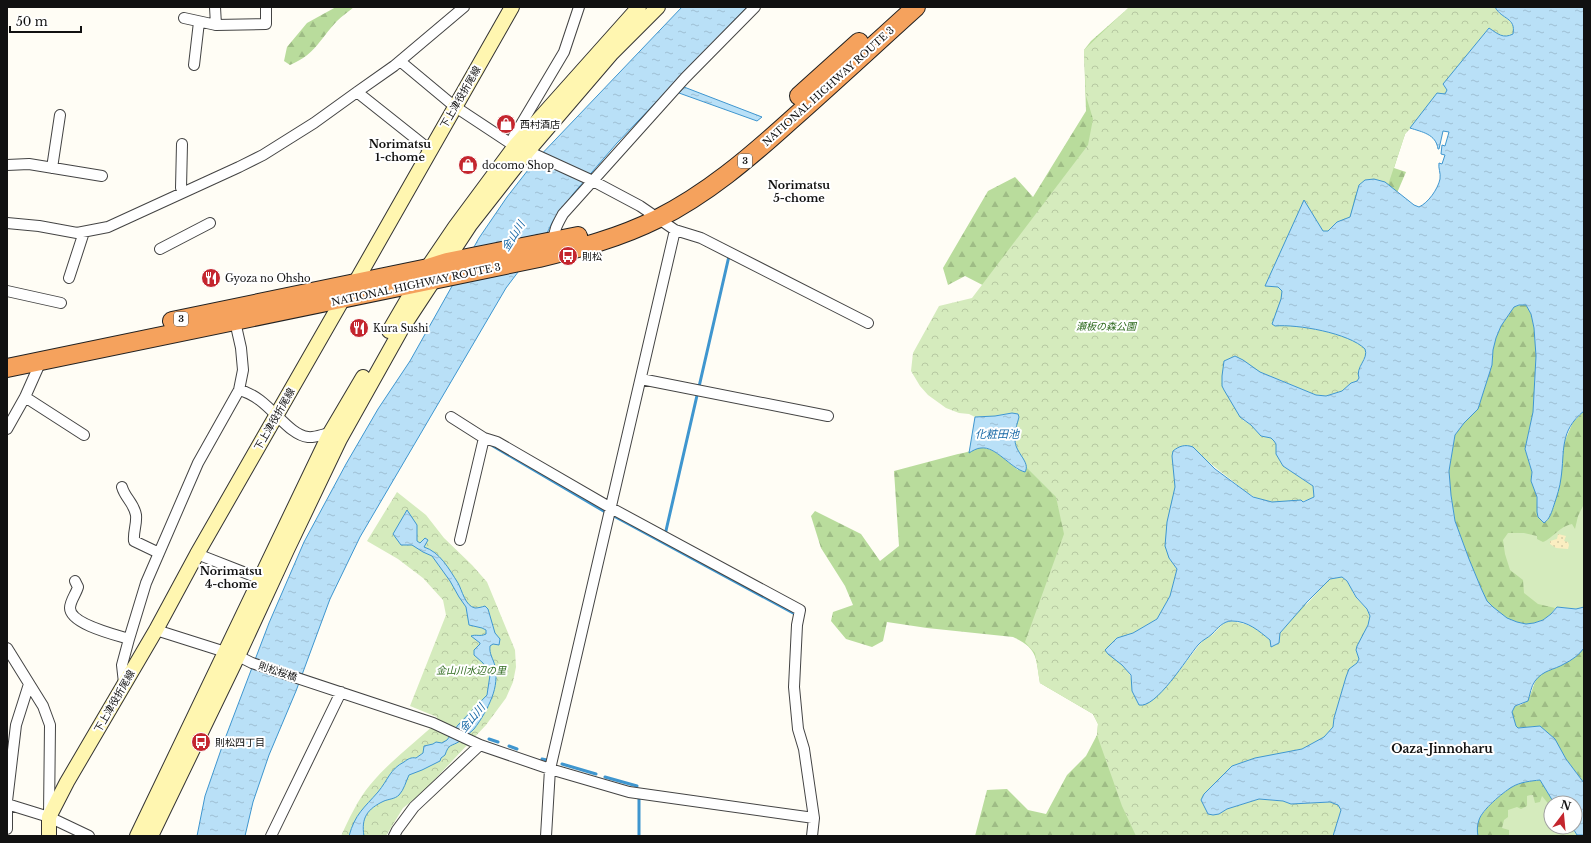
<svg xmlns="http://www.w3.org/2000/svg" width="1591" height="843" font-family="'Libre Baskerville','Noto Sans JP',serif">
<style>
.grass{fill:#d5ebbd}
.forest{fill:url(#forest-firs)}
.sand{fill:url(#sand-dots)}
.park{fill:url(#park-crowns)}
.water{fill:url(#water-ripples);stroke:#3f96cf}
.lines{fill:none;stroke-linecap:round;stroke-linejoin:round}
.stream{stroke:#3f96cf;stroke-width:3}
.street-casing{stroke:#444;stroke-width:12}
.secondary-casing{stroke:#333;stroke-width:16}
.highway-casing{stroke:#222;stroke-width:20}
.street{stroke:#fff;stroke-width:10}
.secondary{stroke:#fff6b0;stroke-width:14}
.highway{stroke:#f5a25d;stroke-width:18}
.labels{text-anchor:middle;stroke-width:4;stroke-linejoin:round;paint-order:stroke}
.shield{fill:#fff;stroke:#585858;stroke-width:1}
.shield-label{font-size:9px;font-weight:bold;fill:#111}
.street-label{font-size:10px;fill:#111;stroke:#fff}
.poi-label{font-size:10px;fill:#111;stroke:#fff;text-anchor:start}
.park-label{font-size:10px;font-style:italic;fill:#2f6b1f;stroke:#fff}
.neighbourhood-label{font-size:11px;font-weight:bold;fill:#111;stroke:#fff}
.water-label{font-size:11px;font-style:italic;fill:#1768a6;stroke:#fff}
.quarter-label{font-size:12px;font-weight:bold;fill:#111;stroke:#fff}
</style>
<defs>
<pattern id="forest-firs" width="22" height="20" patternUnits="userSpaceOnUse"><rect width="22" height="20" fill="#b9dc9c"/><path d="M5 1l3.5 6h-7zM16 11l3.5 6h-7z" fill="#9ebc85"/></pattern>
<pattern id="sand-dots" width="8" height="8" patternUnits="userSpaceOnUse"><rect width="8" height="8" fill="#fbeec1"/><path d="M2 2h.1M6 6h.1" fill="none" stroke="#d6cba5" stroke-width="1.8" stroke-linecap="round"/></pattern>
<pattern id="park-crowns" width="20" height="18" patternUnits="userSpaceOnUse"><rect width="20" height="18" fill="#d5ebbd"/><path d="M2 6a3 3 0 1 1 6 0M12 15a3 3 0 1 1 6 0" fill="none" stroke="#b6c8a1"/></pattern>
<pattern id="water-ripples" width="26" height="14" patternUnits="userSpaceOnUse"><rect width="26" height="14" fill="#b9e0f7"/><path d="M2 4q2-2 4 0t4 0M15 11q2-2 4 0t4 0" fill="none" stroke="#9ebfd3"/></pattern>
</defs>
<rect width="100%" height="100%" fill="#fffdf5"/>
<!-- grass -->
<path class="grass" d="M1584 471V607L1576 609 1557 607 1543 620 1494 567 1499 513Z
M1548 793 1554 803H1551V827H1572L1575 833 1580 836H1478L1496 800Z"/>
<!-- forest -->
<path class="forest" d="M336 7H354C349 11 342 16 337 21 318 41 317 53 290 65L284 61 287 47 307 23Z
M1495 7 1405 134 1394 168 1406 172 1397 193 1260 372 1172 456 1175 487 1169 558 1117 638 1132 691 1280 633 1307 602 1201 800 1208 814 1335 831 1333 836H975L987 790 1007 789 1028 810 1046 814 1067 775 1086 756 1097 735 1098 724 1093 714 1040 683C1036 658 1038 648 1013 637L927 628 887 622 883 641 872 647 846 639 831 621 833 612 853 605 845 586 821 548 811 516 815 511 861 534 880 561 899 546 894 471 958 454C967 453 973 449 980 448 992 446 1009 463 1018 470L1000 294 965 276 948 285 943 268 988 191 1015 177 1033 197 1086 111 1084 50 1091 41 1124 12Z
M1523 304 1526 305 1531 314 1534 328 1536 356 1533 412 1525 449 1532 472 1531 481 1536 492 1538 517 1548 521 1555 503 1560 484 1563 445 1573 422 1584 411V504L1578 516 1575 529 1572 524C1560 526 1553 538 1543 542L1537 539V536L1524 533H1508L1503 540 1505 554 1510 570 1523 580 1524 593 1538 604 1555 608 1551 614 1543 620 1534 623 1526 624 1517 622 1507 618 1493 607 1487 601 1481 588 1469 559 1455 521 1451 495 1449 471 1455 435 1464 423 1478 409 1492 365 1493 350 1496 338 1501 326 1514 307Z
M1584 648V783L1566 759 1554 739 1540 726 1518 728 1516 726 1512 712 1515 706C1518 705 1522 705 1524 703 1532 699 1532 683 1539 676 1546 670 1553 669 1561 665 1570 662 1578 655 1584 648Z
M1540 780 1554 803H1551V807L1542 796 1540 802 1535 803 1533 795 1527 796V806L1521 809 1517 807 1508 810V817L1504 820 1502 828 1509 830V836H1478C1477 831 1477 825 1479 820 1483 810 1502 793 1512 787 1520 782 1531 781 1540 780Z"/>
<!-- sand -->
<path class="sand" d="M1558 534 1566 536 1564 541 1568 542 1569 545 1568 549 1556 548 1550 544V541L1557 539Z"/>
<!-- park -->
<path class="park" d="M1129 7H1495C1500 17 1509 17 1514 27L1513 34C1502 39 1498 34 1489 28L1443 85 1447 90 1445 94 1405 134 1388 185 1385 182 1355 195 1350 217 1337 222 1328 231H1323L1304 201 1270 286 1278 287 1282 291 1281 299 1275 314V326C1293 324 1361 333 1367 352L1360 367 1359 378 1357 381 1351 383 1342 391 1326 396 1316 395 1260 372 1243 360 1222 386 1243 420 1251 425 1261 436 1271 438 1274 441 1276 444V454L1283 466 1313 486 1314 497C1302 502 1300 502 1287 502 1282 502 1277 503 1272 502 1256 501 1246 492 1235 483 1220 471 1206 461 1193 447L1172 456 1175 487 1167 522 1165 546 1169 558 1177 569 1170 596 1157 619 1133 633 1117 638 1106 648 1108 654C1125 668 1132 667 1132 691L1147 704 1157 697 1179 671 1203 640 1212 635 1224 623 1232 621 1245 624 1256 628 1270 640 1280 633 1326 583 1330 579 1342 577C1349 582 1351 589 1355 596 1360 604 1371 609 1370 620L1356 650 1359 659 1357 663 1349 669 1346 677 1334 718 1333 727 1324 737 1302 749 1232 766 1204 794 1201 800 1208 814H1219L1227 809 1259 799 1283 801 1291 804 1334 802 1338 805 1341 810 1333 836H1136L1122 806 1097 735 1098 724 1093 714 1040 683 1035 653 1025 642 1064 534 1056 497 1027 468C1026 461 1021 458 1018 452 1012 441 1016 429 1019 417L1012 413 995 416 975 417 969 414 959 413 946 408 928 395 920 386 911 371 913 353 939 306 972 298 1088 145 1093 119 1086 96 1084 50Z
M397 492 426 515 444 538 472 565 487 582 515 650 516 667 513 682 506 698 486 725 421 794 403 808 386 836H341C349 819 358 799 370 785 389 762 413 744 434 725L437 717 410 706 446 615 443 600 423 578 398 559 367 541Z"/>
<!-- water -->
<path class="water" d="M682 7H747L617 143 573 194 553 221 546 235 506 288 360 537 330 599 296 691 269 755 253 802 245 836H197L205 796 223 744 269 623 304 542 346 464 378 409 410 361 479 238 507 197 535 161Z
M1495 7H1584V411C1559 431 1565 451 1561 478 1560 487 1557 496 1554 505 1552 511 1550 519 1544 523L1538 517 1537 512V497L1531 481 1532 472 1525 449 1533 412 1536 356 1534 328 1531 314 1526 305H1519L1514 307 1501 326 1496 338 1493 350 1492 365 1478 409 1464 423 1455 435 1449 471 1451 495 1455 521 1469 559 1481 588 1487 601 1493 607 1507 618 1517 622 1526 624 1534 623 1543 620 1551 614 1557 607 1576 609 1584 607V648C1579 655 1572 660 1564 664 1554 670 1543 670 1535 681 1531 686 1530 695 1528 701L1515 706 1512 712 1516 726 1518 728 1540 726 1555 739 1566 759 1584 783V835H1577L1572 827H1575V803H1554L1540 780C1531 781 1520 782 1512 787 1502 793 1482 810 1479 820 1477 825 1477 831 1478 836H1333L1341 810 1338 805 1330 802 1291 804 1283 801 1259 799 1227 809 1219 814 1213 815 1208 814 1201 800 1204 794 1232 766 1255 758 1302 749 1324 737 1333 727 1334 718 1346 677 1349 669 1357 663 1359 659 1356 650 1357 646 1368 625 1370 616 1367 609 1356 597 1347 581 1342 577 1330 579 1307 602 1280 633 1279 643 1271 647 1270 640C1259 631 1248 621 1232 621 1223 621 1218 628 1212 634 1208 638 1202 640 1198 645 1187 658 1156 709 1139 705L1132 691 1131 675 1122 665 1108 654 1105 650 1117 638 1133 633 1157 619 1170 596 1177 569 1169 558 1165 546 1167 522 1175 487 1172 456 1173 451C1179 446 1185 444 1193 447L1215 469 1253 497 1272 502 1301 500 1303 502 1314 497 1313 486 1283 466 1276 454V444L1274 441 1271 438 1261 436 1251 425 1240 417 1224 390 1222 386V376L1224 361 1235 356 1243 360 1260 372 1316 395 1326 396 1342 391 1351 383 1357 381 1359 378C1355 367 1369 359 1365 349 1349 333 1297 324 1275 326L1272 324 1281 299 1282 291 1278 287 1265 286 1304 200 1323 231H1328L1337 222 1350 217 1359 185 1365 180 1374 179 1385 182 1414 205 1419 207C1428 203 1438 189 1440 179 1441 173 1438 168 1439 163L1442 164 1445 155 1441 154 1442 145 1445 146 1449 132 1443 131 1439 149H1438C1436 134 1422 132 1410 128L1437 93 1445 94 1447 90 1443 84 1489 28C1498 34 1503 39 1513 34 1516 17 1502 20 1495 7Z
M684 87 762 117 757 121 679 93Z
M1012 413 1018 414 1019 417C1017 425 1014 432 1015 440 1015 453 1031 462 1025 472 1010 468 996 446 981 448 977 448 972 451 969 453L975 417 995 416Z
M407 510 417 525V541L420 543 425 538 428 540 424 547C440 552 449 569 458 583 462 590 465 606 475 608 478 608 482 607 485 606L488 609 495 633 500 639 499 645 493 644 490 646C489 654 493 658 495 666 497 676 496 687 492 697 488 708 481 720 474 729 470 733 464 738 460 741 451 747 449 743 445 755L441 758 440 761 422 770 409 775C406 781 404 790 399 795 395 799 389 799 384 801 367 809 361 818 364 836H349C355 814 364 808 378 792 388 780 390 769 404 762 408 759 411 757 416 758L423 753 424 746 433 744 436 742 442 743 447 740 458 725 487 695 490 675 483 663 474 655V650L480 644V643L471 636C476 634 480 637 486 634V630L482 628 469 625 466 607 459 597 450 581 432 556 423 552 412 545H401L393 534Z"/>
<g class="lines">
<!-- stream -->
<path class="stream" d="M493 446 607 513
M612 515 795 614
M665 535 729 256
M489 739 498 742
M509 746 517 749
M542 759 547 760
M562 764 596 774
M605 777 637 786
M639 836V798"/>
<defs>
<path id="street" d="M215 7 216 25 266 24V7
M184 18 216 25
M400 61 454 106 510 143 593 181 640 206 675 230 701 238 868 323
M194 65 199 22
M357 92 430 150
M510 143 564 52 579 7
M7 165 29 164 102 176
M52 168 60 115
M181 188 182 144
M7 223 39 226 77 233 108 227 239 167 263 155 314 123 357 92 394 66 464 7
M554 242C553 231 558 223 563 214L685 78 755 7
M160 249 210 223
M69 278 84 232
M7 291 61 303
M641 379 828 416
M239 390C268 396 286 435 308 437 315 438 323 434 330 433
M25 397 84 435
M451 417 484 438 497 442 611 508 800 610 797 625 794 687 798 729 804 749 814 818 812 836
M7 429 25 397 41 361
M122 487C125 498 134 503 136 515 137 524 133 532 134 541L159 553
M460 540 484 438
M197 554 261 579
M75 581 78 587C76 594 70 601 70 608 70 624 116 635 129 639
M156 630 238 656 252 663 433 723 480 745 550 769 629 792 814 818
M7 648 43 706 50 725 49 815
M124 683 122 665 129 639 146 583 198 463 239 390 243 370 241 348 234 317
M7 801 16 725 29 684
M7 804 49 817 89 836
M7 810V829
M271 836 341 692
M394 836 397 830 414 807 480 745
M546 836 550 769 675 230"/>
<path id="secondary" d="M389 331 417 283 455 227 515 146 639 7
M49 836V817L67 782 156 630 197 554 343 299 355 283 512 7
M137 836 330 433 363 377
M151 836 238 656 287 550 340 439 401 330 470 225 528 151 612 53 658 7"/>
<path id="highway" d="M799 96 859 42
M172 321 428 268 447 262 578 236
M7 368 539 258C580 248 619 238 657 219 707 194 749 158 790 121 833 83 874 45 916 7"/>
</defs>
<!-- street casing -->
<use href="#street" class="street-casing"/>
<!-- secondary casing -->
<use href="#secondary" class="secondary-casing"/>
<!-- highway casing -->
<use href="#highway" class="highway-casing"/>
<!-- street -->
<use href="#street" class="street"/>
<!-- secondary -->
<use href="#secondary" class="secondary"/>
<!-- highway -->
<use href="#highway" class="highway"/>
</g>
<!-- icons -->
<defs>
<symbol id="shop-disc" viewBox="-11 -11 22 22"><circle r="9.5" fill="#c4262e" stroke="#fff"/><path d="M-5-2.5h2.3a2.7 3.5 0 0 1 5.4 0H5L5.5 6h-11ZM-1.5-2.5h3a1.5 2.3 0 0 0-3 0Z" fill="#fff"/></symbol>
<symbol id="bus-disc" viewBox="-11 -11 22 22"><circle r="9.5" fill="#c4262e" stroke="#fff"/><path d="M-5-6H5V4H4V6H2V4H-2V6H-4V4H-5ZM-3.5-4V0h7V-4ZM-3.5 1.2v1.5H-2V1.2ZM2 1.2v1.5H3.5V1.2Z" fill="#fff"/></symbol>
<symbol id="restaurant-disc" viewBox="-11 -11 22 22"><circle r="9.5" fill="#c4262e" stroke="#fff"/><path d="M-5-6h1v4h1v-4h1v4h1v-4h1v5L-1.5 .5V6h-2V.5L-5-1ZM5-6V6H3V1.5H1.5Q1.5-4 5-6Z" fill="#fff"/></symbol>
</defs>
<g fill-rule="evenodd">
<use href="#shop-disc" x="495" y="113" width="22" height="22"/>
<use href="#shop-disc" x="457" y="154" width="22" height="22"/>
<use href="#bus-disc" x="557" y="245" width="22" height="22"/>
<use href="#restaurant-disc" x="200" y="267" width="22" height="22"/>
<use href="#restaurant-disc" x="348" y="317" width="22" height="22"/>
<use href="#bus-disc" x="190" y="731" width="22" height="22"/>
</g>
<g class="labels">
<!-- shield labels -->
<g class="shield">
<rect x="738" y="154" width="14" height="14" rx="3"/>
<rect x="174" y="312" width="14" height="14" rx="3"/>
</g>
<g class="shield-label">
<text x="745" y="164">3</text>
<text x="181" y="322">3</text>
</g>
<!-- street labels -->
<g class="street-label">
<text transform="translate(828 86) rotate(-42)" y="4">NATIONAL HIGHWAY ROUTE 3</text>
<text transform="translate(460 97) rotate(-60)" y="4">下上津役折尾線</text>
<text transform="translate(416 284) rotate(-12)" y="4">NATIONAL HIGHWAY ROUTE 3</text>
<text transform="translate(274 419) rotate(-60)" y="4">下上津役折尾線</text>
<text transform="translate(278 671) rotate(18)" y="4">則松桜橋</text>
<text transform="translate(114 701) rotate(-60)" y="4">下上津役折尾線</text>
</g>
<!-- poi labels -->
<g class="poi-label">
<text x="520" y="128">西村酒店</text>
<text x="482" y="169">docomo Shop</text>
<text x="582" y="260">則松</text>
<text x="225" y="282">Gyoza no Ohsho</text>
<text x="373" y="332">Kura Sushi</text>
<text x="215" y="746">則松四丁目</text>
</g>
<!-- park labels -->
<g class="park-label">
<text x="1106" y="330">瀬板の森公園</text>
<text x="471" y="674">金山川水辺の里</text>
</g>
<!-- neighbourhood labels -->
<g class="neighbourhood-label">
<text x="400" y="148">Norimatsu<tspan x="400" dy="13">1-chome</tspan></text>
<text x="799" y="189">Norimatsu<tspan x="799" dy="13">5-chome</tspan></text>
<text x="231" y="575">Norimatsu<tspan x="231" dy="13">4-chome</tspan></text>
</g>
<!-- water labels -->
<g class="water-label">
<text transform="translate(513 236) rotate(-58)" y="4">金山川</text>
<text x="997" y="438">化粧田池</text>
<text transform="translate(472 718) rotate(-50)" y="4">金山川</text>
</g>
<!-- quarter labels -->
<g class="quarter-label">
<text x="1442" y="753">Oaza-Jinnoharu</text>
</g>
</g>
<!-- border -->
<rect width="1591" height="843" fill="none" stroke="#111111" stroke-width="16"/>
<!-- north arrow -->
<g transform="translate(1563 815) rotate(16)"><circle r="19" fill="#ffffff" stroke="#a0a0a0"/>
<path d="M0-3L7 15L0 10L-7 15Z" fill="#c4262e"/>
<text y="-6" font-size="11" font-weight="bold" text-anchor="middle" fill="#111111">N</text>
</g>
<!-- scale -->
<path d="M10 26v6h71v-6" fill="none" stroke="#111111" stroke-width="2"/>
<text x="16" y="26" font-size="12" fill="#111111" stroke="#ffffff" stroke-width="3" paint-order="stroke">50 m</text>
</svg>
